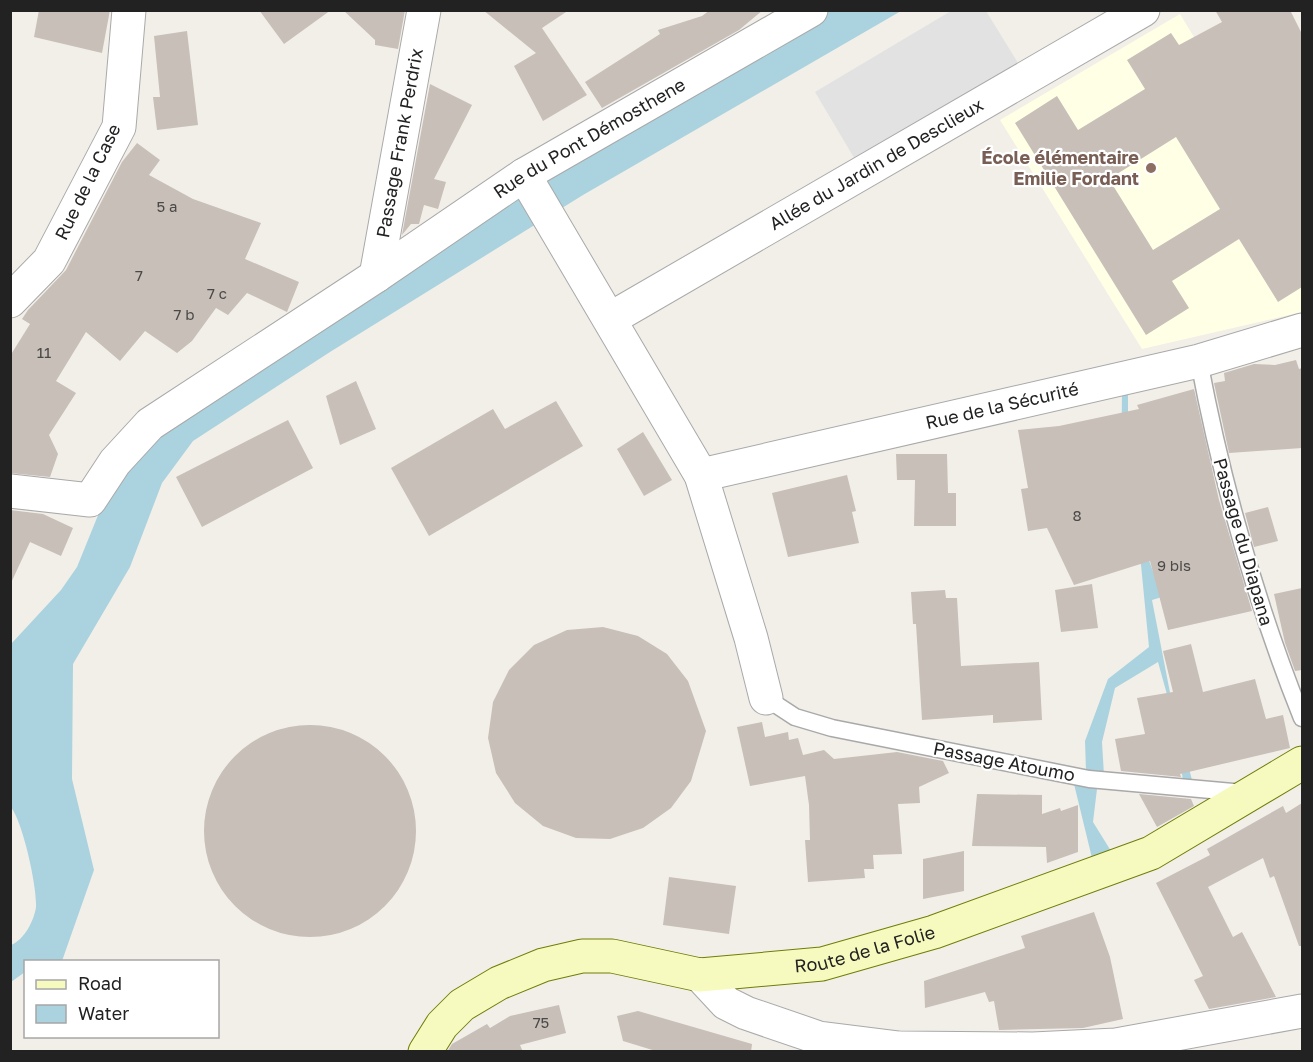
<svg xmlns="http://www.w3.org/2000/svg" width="1313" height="1062" font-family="'Golos Text',sans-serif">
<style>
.education{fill:#ffffe5}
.parking{fill:#e2e2e2}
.water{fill:#aad3df}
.building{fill:#c7bfb8;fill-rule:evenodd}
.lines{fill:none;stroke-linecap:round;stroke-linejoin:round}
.lane-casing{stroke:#a9a9a9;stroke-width:19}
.street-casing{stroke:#a9a9a9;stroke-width:35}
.secondary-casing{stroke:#707d05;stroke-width:35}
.lane{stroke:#fff;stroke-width:16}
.street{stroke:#fff;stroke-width:33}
.secondary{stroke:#f7fabf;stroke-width:33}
.education-dot{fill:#8d6e63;stroke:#fff;stroke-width:2}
.labels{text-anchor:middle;stroke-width:4.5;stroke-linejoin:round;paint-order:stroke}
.number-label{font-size:15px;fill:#4b4948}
.street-label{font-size:18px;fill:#222;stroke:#fff}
.education-label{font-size:18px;font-weight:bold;fill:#785e54;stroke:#fff;text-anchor:end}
</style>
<rect width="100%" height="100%" fill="#f2efe9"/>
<!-- education -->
<path class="education" d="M1180 14 1302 216V312L1142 349 1000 120Z"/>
<!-- parking -->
<path class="parking" d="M951 11H986L1018 63 856 161 815 92Z"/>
<!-- water -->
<path class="water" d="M823 11H901L583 195 330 352 193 441 162 483 130 567 73 664 72 779 94 870 62 961 26 962 25 972 11 982V945C24 940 34 921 36 907 37 886 23 823 11 807V644L61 590 77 567 116 471 167 423 505 194Z
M1128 390V469L1146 552 1162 597 1152 600 1173 708 1192 780H1183L1171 709 1158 662 1115 688 1102 742 1104 775 1086 771 1085 741 1108 679 1149 647 1141 565 1121 481 1122 392Z
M1074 784 1097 789 1093 822 1111 851 1092 858Z"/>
<!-- building -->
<path class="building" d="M39 10H110L102 53 34 37Z
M259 10H331L284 44Z
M343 10H405L398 49 375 45V40Z
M483 10H569L542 28 587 95 543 121 514 66 536 53Z
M710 10H763L739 30 602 108 585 82 660 34 658 30 702 16Z
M1215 10H1290L1302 34V287L1278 302 1239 239 1172 281 1189 308 1146 335 1015 123 1057 96 1078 130 1145 89 1127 60 1171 33 1179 45 1222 22ZM1176 137 1220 209 1153 250 1109 179Z
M187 31 198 125 157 130 153 97H160L154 36Z
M430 84 472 105 434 179 446 182 438 209 424 205 419 224H411L402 235Z
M137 143 160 160 149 175 193 199 261 223 245 259 299 282 287 312 247 293 228 315 216 308 192 341 177 353 145 331 120 361 86 332 56 381 76 393 49 435 58 454 50 477 10 473V356L30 324 22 319 28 310 66 270 122 162Z
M1296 360 1299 369 1302 368V448L1229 453 1214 383 1225 381 1224 373 1254 364 1275 365Z
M356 381 376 429 340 445 326 396Z
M1194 389 1219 500 1252 611 1168 630 1150 561 1074 585 1047 528 1028 531 1021 489 1028 488 1018 430 1059 426 1139 409 1137 405Z
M556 401 583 446 429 536 391 468 493 409 505 429Z
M288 420 313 468 202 527 176 477Z
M643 432 672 480 644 496 617 449Z
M896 454H947L948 493H956V526H914L915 480H897Z
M847 475 856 511 852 512 859 543 788 557 772 493Z
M1268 507 1278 541 1254 547 1245 513Z
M10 510 43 514 73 528 61 556 30 542 10 585Z
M1092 584 1098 628 1061 632 1055 590Z
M1302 588V670L1295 671 1285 643 1274 594Z
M945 590 946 598H957L961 666 1039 662 1042 720 993 723V715L922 720 916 624H913L911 592Z
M603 627 638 636 667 654 688 681 706 731 691 781 671 808 643 828 610 839 576 838 543 826 515 803 496 773 488 738 493 702 509 670 534 645 567 630Z
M1191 644 1203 692 1255 679 1266 719 1283 715 1290 748 1180 774 1181 777 1121 771 1115 739 1145 734 1137 698 1173 692 1163 651Z
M762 722 765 737 788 732 789 740 798 738 803 755 824 750 834 759 897 752 943 761 949 773 919 787 920 803 898 804 902 854 873 855 874 869H864L865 878 808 882 805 840H810L809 805 805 776 750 786 737 727Z
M204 831a106 106 0 1 1 212 0a106 106 0 1 1-212 0Z
M977 794 1042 795V814L1060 808 1061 811 1078 805V852L1047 863 1046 847 972 846Z
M1139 794 1191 799 1194 806 1157 827Z
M1302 803V946H1299L1274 876 1270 878 1263 858 1208 887 1233 937 1242 932 1276 997 1209 1009 1194 980 1203 976 1156 883 1210 855 1207 849 1283 806 1286 813Z
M964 851V891L923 899V859Z
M669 877 736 886 729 934 663 925Z
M1094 912 1110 957 1123 1019 1083 1028 999 1030 994 1001 989 1002 985 992 925 1008 924 981 1025 948 1021 936Z
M559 1005 566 1033 520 1045 523 1052H447L452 1044 487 1024 490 1028 510 1016Z
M638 1011 752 1044 751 1052H659L623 1041 617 1016Z"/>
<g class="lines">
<defs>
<path id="lane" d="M1199 361C1222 483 1256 603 1302 718
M766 698 795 717 832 728 1089 779 1244 793"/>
<g id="street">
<path d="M524 175 701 475 751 638 766 698"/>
<path id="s1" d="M376 276 424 10"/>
<path d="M10 301 49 261 119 127 129 10"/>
<path id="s2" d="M610 319 1143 10"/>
<path id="s3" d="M701 475 1199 361 1302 330"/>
<path id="s4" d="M10 491 90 500 115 462 150 424 376 276 524 175 811 10"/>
<path d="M700 975 726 1003 746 1013 819 1038 899 1048 1033 1049 1116 1045 1302 1011"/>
</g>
<g id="secondary">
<path id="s5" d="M425 1052 442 1025 462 1005 499 983 543 965 582 956H612L700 975 822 964 934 932 1151 853 1302 763"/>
</g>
</defs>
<!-- lane casing -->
<use href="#lane" class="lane-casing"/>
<!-- street casing -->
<use href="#street" class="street-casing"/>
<!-- secondary casing -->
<use href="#secondary" class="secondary-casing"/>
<!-- lane -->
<use href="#lane" class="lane"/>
<!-- street -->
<use href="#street" class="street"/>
<!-- secondary -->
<use href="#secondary" class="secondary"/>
</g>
<!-- markers -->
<circle class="education-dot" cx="1151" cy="168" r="6"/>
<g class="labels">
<!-- number labels -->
<g class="number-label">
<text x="167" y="212">5 a</text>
<text x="139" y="281">7</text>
<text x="217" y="299">7 c</text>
<text x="184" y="320">7 b</text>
<text x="44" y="358">11</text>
<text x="1077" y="521">8</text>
<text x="1174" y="571">9 bis</text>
<text x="541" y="1028">75</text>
</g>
<!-- street labels -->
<g class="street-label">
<text dy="6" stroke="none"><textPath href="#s4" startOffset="702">Rue du Pont Démosthene</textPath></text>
<text dy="6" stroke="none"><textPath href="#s1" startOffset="135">Passage Frank Perdrix</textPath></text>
<text dy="6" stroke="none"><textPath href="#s2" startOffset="308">Allée du Jardin de Desclieux</textPath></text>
<text transform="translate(88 182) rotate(-64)" y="6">Rue de la Case</text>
<text dy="6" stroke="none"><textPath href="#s3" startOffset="309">Rue de la Sécurité</textPath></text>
<text transform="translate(1243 542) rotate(74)" y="6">Passage du Diapana</text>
<text transform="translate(1004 762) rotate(11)" y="6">Passage Atoumo</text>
<text dy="6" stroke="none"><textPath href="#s5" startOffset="478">Route de la Folie</textPath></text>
</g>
<!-- education labels -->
<g class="education-label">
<text x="1139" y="164">École élémentaire<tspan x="1139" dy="21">Emilie Fordant</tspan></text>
</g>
</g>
<!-- border -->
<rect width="1313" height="1062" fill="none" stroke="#222222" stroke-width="24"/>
<!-- legend -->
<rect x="24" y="960" width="195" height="78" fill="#ffffff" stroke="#a7a7a7" stroke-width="1.5"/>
<rect x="36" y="980" width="30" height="9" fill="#f7fabf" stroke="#a7a7a7" stroke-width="1.5"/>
<text x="78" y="990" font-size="18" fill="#222222">Road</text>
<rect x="36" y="1005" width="30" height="18" fill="#aad3df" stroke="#a7a7a7" stroke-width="1.5"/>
<text x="78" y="1020" font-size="18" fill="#222222">Water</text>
</svg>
